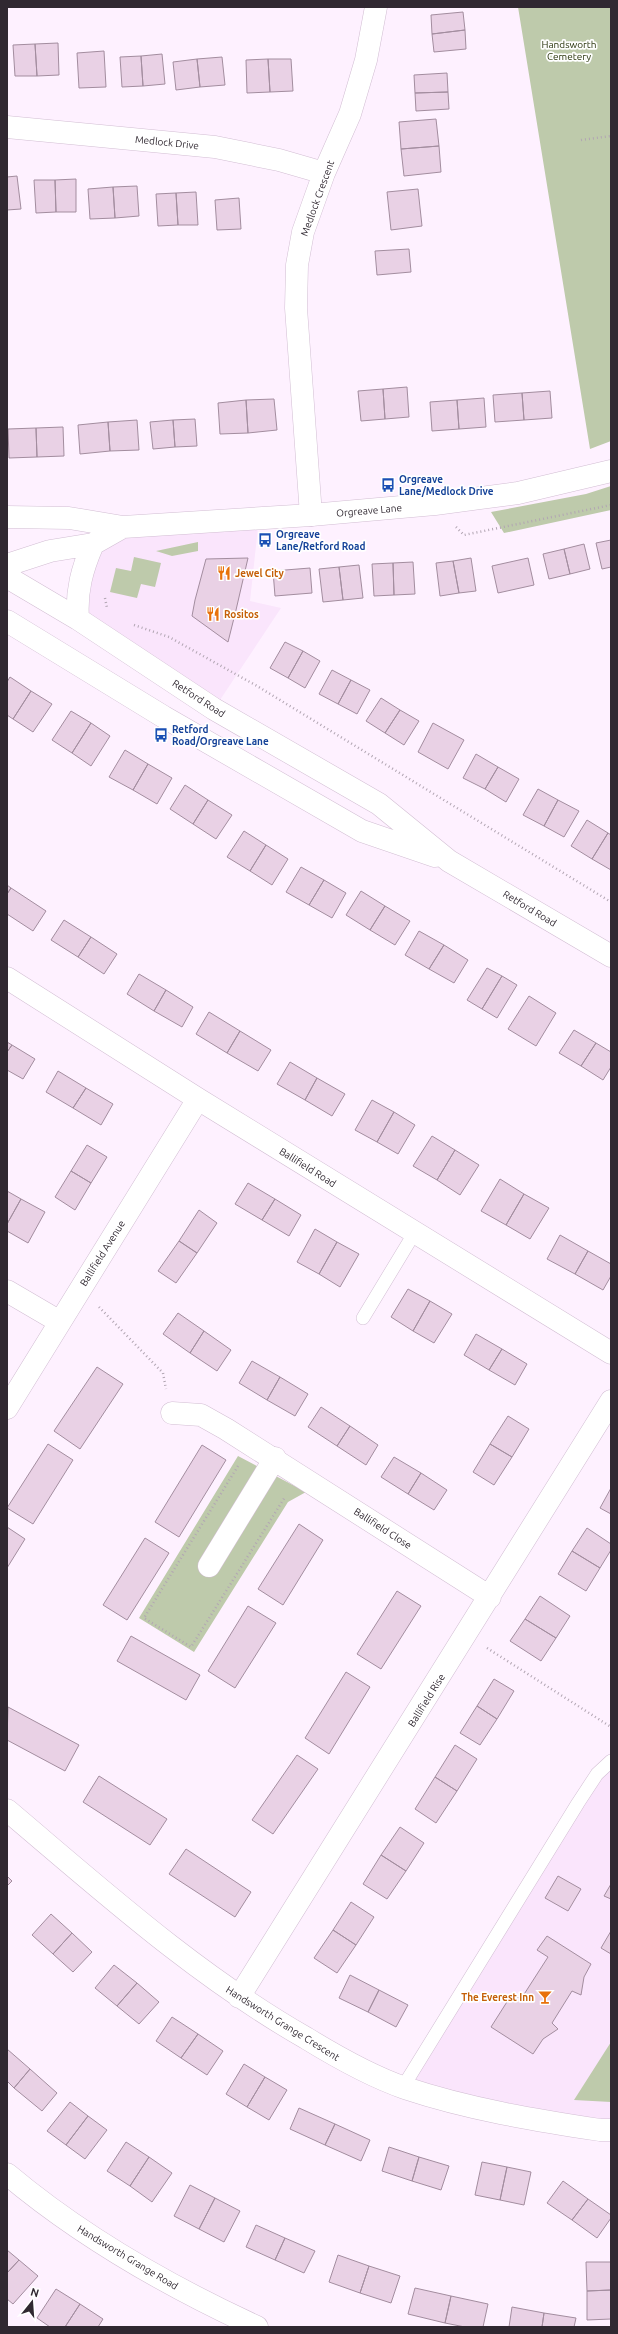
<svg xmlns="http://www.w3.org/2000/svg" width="618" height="2334" font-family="Ubuntu,sans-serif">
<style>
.built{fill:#fae5fc}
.green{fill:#becaab}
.building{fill:#e9d1e5;stroke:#a38d9f}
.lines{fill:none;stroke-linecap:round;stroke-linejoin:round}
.service-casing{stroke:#d2bed3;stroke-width:14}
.minor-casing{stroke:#d2bed3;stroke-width:23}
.secondary-casing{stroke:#d2bed3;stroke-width:23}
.path{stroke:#b2a6b3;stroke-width:2.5;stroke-dasharray:1 3;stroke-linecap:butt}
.service{stroke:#fff;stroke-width:13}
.minor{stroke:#fff;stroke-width:22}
.secondary{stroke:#fff;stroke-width:22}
.labels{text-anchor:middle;stroke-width:3.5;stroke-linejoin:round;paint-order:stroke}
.park-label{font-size:10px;fill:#27330a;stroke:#fff}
.street-label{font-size:10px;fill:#302831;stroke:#fff}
.transit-label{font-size:10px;font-weight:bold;fill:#164399;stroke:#fff;text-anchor:start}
.food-label{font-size:10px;font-weight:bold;fill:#c56008;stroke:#fff;text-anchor:start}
</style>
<rect width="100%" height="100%" fill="#fef1ff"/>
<!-- built -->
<path class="built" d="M259 518 250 601 281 608 214 709 78 619 93 544 123 527Z
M611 1761V2130L403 2087Z"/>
<!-- green -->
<path class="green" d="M518 7H611V441L590 449Z
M611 486V510L504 533 491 512 586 494Z
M198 542V551L172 556 156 551Z
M134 557 161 563 155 587 141 584 137 598 110 592 116 568 131 571Z
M238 1456 306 1492 288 1502 194 1652 139 1618Z
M611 2042V2102L574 2100Z"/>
<!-- building -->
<path class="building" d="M463 12 465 30 432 34 431 15Z
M465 30 466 49 434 52 432 34Z
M58 43 59 75 37 76 35 44Z
M35 44 37 76H15L13 45Z
M104 51 106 87 79 88 77 53Z
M162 54 165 84 143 86 141 56Z
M141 56 143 86 122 87 120 57Z
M222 57 225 85 200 87 197 59Z
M197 59 200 87 176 90 173 62Z
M268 59H291L293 91 270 92Z
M268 59 270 92 247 93 246 60Z
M447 73 448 92 415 93 414 75Z
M448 92 449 109 416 111 415 93Z
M436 119 439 146 401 149 399 122Z
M439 146 441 172 404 176 401 149Z
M17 176 21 209 7 210V177Z
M76 179V212H56L55 180Z
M34 180H55L56 212 36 213Z
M137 186 139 216 115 218 113 187Z
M113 187 115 218 90 219 88 189Z
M418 189 422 226 391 230 387 192Z
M196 192 198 225H178L176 193Z
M176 193 178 225 158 226 156 194Z
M239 198 241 229 217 230 215 200Z
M409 249 411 272 377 275 375 251Z
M407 387 409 417 385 419 383 389Z
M383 389 385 419 361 421 358 391Z
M550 391 552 418 524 420 522 393Z
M522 393 524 420 495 422 493 395Z
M484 398 486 427 459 429 457 400Z
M274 399 277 430 248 433 246 400Z
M246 400 248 433 220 434 218 403Z
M457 400 459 429 432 431 430 402Z
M195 419 197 446 175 447 173 420Z
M137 420 139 450 110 451 108 422Z
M173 420 175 447 153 449 150 422Z
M108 422 110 451 80 454 78 425Z
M63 427 64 456 37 457 36 428Z
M36 428 37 457 9 458 8 429Z
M611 540V567L602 569 596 543Z
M584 544 590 569 570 574 564 549Z
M564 549 570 574 549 579 543 554Z
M248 558 236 610 228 642 192 616 195 600 206 559Z
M471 558 476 591 459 593 453 561Z
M528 558 534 585 498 593 492 566Z
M453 561 459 593 440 596 436 563Z
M413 562 415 594 394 595 393 563Z
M393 563 394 595 374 596 372 564Z
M359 565 363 598 343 600 339 567Z
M339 567 343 600 323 602 319 569Z
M310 568 312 593 275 596 273 571Z
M285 642 303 651 288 678 270 668Z
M303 651 320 661 305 688 288 678Z
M332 670 351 680 338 704 319 694Z
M10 677 31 691 13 719 7 715V682Z
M351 680 370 690 357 714 338 704Z
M31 691 52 704 33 732 13 719Z
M381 698 400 710 385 733 366 721Z
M400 710 419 721 404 745 385 733Z
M71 711 91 723 72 753 52 740Z
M91 723 110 736 91 766 72 753Z
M433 723 464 740 448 769 418 752Z
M125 750 148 764 133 790 109 777Z
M476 754 498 767 485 789 463 778Z
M148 764 172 778 157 804 133 790Z
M498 767 519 779 506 802 485 789Z
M185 785 208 800 193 824 170 809Z
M538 789 558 800 544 826 523 815Z
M208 800 232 815 216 839 193 824Z
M558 800 579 811 564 837 544 826Z
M587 820 608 833 592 859 571 846Z
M244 831 266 845 250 871 227 857Z
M608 833 611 835V870L592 859Z
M266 845 288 859 272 885 250 871Z
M301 867 324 880 309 905 286 892Z
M324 880 346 893 332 918 309 905Z
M7 885 11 888 7 894Z
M11 888 46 911 33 931 7 914V894Z
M361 891 385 906 370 930 346 915Z
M385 906 410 921 395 945 370 930Z
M64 920 91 937 78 957 51 940Z
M419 931 444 945 429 969 405 955Z
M91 937 117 954 104 974 78 957Z
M444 945 468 960 454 983 429 969Z
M487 968 502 976 482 1009 467 1000Z
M139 974 166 990 154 1011 127 994Z
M502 976 517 985 497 1018 482 1009Z
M166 990 193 1007 182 1027 154 1011Z
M529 996 556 1013 536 1046 508 1029Z
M209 1012 240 1031 227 1053 196 1034Z
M574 1030 596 1043 581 1066 559 1053Z
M240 1031 271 1050 258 1071 227 1053Z
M7 1042 12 1045 7 1052Z
M596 1043 611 1052V1067L603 1080 581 1066Z
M12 1045 35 1059 23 1079 7 1070V1052Z
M290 1062 317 1078 305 1100 277 1084Z
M58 1071 86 1088 73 1108 46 1092Z
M317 1078 345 1094 332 1116 305 1100Z
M86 1088 113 1104 101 1125 73 1108Z
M372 1100 394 1112 377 1142 355 1130Z
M394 1112 415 1125 398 1154 377 1142Z
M432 1136 455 1150 437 1180 413 1166Z
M87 1145 107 1157 91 1183 71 1171Z
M455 1150 479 1165 460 1195 437 1180Z
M71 1171 91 1183 75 1210 55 1197Z
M500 1179 524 1194 506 1225 481 1211Z
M248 1183 275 1199 262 1220 235 1204Z
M7 1191 21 1199 7 1224Z
M524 1194 549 1208 530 1239 506 1225Z
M21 1199 45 1212 28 1243 7 1231V1224Z
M275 1199 301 1215 289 1236 262 1220Z
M199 1210 217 1223 197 1253 179 1241Z
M315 1229 337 1242 319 1274 297 1262Z
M560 1235 588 1251 575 1274 547 1259Z
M179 1241 197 1253 176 1283 158 1271Z
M337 1242 359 1254 340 1287 319 1274Z
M588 1251 611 1264V1276L603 1290 575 1274Z
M408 1289 430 1301 413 1331 391 1317Z
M430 1301 452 1314 434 1343 413 1331Z
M178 1313 204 1331 190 1353 163 1334Z
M204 1331 231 1350 217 1371 190 1353Z
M476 1334 502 1349 489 1370 464 1355Z
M502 1349 527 1364 515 1385 489 1370Z
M252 1361 280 1377 267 1400 239 1383Z
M97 1367 123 1384 80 1449 54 1431Z
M280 1377 308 1394 295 1416 267 1400Z
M321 1407 350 1426 337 1446 308 1427Z
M508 1416 529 1429 512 1457 490 1444Z
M350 1426 378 1445 366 1465 337 1446Z
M48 1444 73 1460 33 1524 7 1508Z
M490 1444 512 1457 494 1485 473 1472Z
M202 1445 226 1460 179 1537 155 1522Z
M394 1457 421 1473 408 1494 381 1477Z
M421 1473 447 1490 434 1510 408 1494Z
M611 1488V1514L600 1508Z
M299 1524 323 1540 283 1605 258 1589Z
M7 1527 25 1539 7 1568Z
M587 1528 611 1544V1550L600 1568 572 1551Z
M145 1538 169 1553 127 1620 103 1605Z
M572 1551 600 1568 586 1591 558 1574Z
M397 1591 421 1606 381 1669 357 1654Z
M540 1596 570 1616 556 1638 525 1619Z
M248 1606 276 1623 235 1688 208 1671Z
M525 1619 556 1638 541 1661 510 1641Z
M131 1636 200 1675 186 1700 117 1661Z
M346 1672 370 1687 329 1754 305 1738Z
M494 1679 514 1691 497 1719 477 1706Z
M477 1706 497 1719 480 1745 460 1733Z
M8 1707 79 1745 65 1771 7 1740Z
M455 1745 477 1759 457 1791 435 1777Z
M297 1755 318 1769 273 1834 252 1820Z
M99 1776 167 1819 150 1845 83 1802Z
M435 1777 457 1791 436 1823 415 1809Z
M400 1827 424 1843 406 1871 381 1855Z
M186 1849 251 1892 235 1917 169 1874Z
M381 1855 406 1871 387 1899 363 1884Z
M7 1876 12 1881 7 1886Z
M558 1876 581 1889 568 1911 545 1898Z
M611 1884V1899L604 1896Z
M351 1902 374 1917 356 1945 333 1930Z
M51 1914 72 1933 53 1954 32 1935Z
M333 1930 356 1945 337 1973 314 1958Z
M611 1931V1954L601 1948Z
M72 1933 92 1952 73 1972 53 1954Z
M547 1936 591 1964 584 1977 581 1995 572 1991 552 2023 558 2029 543 2039 533 2054 491 2027 512 1994 521 1999 548 1957 537 1950Z
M114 1965 137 1983 117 2006 95 1988Z
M350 1975 379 1990 368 2012 339 1998Z
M137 1983 159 2002 139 2024 117 2006Z
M379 1990 408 2005 396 2027 368 2012Z
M172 2017 198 2034 181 2058 156 2041Z
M198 2034 223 2051 207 2075 181 2058Z
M7 2049 30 2069 14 2088 7 2081Z
M244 2064 265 2077 247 2107 226 2094Z
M30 2069 57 2093 42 2111 14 2088Z
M265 2077 287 2090 269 2120 247 2107Z
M70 2102 88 2116 66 2145 47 2131Z
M299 2108 335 2124 325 2145 290 2129Z
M88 2116 107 2130 85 2159 66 2145Z
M335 2124 370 2140 361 2161 325 2145Z
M126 2142 149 2157 130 2186 107 2171Z
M389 2147 419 2157 412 2181 382 2171Z
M149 2157 172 2173 152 2202 130 2186Z
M419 2157 449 2166 441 2190 412 2181Z
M482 2162 507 2167 500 2200 475 2195Z
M507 2167 531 2172 524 2205 500 2200Z
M563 2181 588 2199 572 2220 547 2203Z
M190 2185 215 2198 199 2229 174 2216Z
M215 2198 240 2211 224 2242 199 2229Z
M588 2199 611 2215V2218L597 2238 572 2220Z
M256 2225 285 2238 275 2260 246 2247Z
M285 2238 315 2251 304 2273 275 2260Z
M7 2250 19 2260 7 2273Z
M338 2255 369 2266 360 2293 329 2282Z
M19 2260 38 2276 13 2304 7 2299V2273Z
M586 2262H611V2290L587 2291Z
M369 2266 400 2276 391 2303 360 2293Z
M415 2288 451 2296 445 2323 408 2314Z
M56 2289 80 2304 65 2327H50L37 2318Z
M611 2290V2319L587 2320V2291Z
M451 2296 488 2304 483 2327H465L445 2323Z
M80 2304 103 2319 98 2327H65Z
M512 2307 544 2313 542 2327H509Z
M544 2313 576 2318 574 2327H542Z"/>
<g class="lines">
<defs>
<path id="service" d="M363 1318 415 1232
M403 2087 578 1803 597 1774 611 1761"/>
<path id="minor" d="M7 127 215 147 279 160 324 173
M311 515 296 308 297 265 303 232 324 173 350 114 366 60 376 7
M7 978 198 1099 611 1353
M7 1291 60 1322
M7 1408 198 1099
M172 1413 201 1415 226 1429 490 1597
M209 1566 275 1458
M7 1810C104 1892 196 1975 306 2038 337 2057 370 2076 405 2088 468 2109 534 2120 600 2130H611
M239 1997 611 1401
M7 2174C82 2237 168 2286 257 2327"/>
<path id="secondary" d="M7 517 69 518 123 527 311 515 435 504 518 493 611 471
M7 565 50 551 93 544 123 527
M7 577 78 619 214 709 379 804 449 861 611 956
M78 619C76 591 82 569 93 544
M7 621 164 717 362 831 435 856"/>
</defs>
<!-- service casing -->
<use href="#service" class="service-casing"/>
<!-- minor casing -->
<use href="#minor" class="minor-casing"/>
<!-- secondary casing -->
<use href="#secondary" class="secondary-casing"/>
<!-- path -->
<path class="path" d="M581 140 611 136
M456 527 464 535 611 505
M105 598 107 608
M134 625 169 637 257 686 611 902
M99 1307 163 1373 166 1389
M238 1466 144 1618 191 1647 285 1497
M487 1648 611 1727"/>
<!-- service -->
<use href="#service" class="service"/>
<!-- minor -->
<use href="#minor" class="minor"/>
<!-- secondary -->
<use href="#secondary" class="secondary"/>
</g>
<!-- icons -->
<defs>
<symbol id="bus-bare" viewBox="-9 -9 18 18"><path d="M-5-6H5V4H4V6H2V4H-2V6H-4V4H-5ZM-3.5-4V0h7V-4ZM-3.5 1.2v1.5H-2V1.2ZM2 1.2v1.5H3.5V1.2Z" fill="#1a4fb4" stroke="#fff" stroke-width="2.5" paint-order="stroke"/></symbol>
<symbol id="restaurant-bare" viewBox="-9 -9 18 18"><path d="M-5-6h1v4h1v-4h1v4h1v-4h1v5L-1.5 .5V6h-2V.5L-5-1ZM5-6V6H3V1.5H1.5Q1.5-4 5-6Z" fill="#e8710a" stroke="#fff" stroke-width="2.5" paint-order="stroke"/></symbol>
<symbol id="bar-bare" viewBox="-9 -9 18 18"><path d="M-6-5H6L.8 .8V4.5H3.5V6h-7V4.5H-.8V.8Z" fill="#e8710a" stroke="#fff" stroke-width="2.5" paint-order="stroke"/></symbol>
</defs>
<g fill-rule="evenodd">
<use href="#bus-bare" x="378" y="475" width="20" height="20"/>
<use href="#bus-bare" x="255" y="530" width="20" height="20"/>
<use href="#restaurant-bare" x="214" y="563" width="20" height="20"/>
<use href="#restaurant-bare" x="203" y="604" width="20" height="20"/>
<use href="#bus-bare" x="151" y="725" width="20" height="20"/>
<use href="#bar-bare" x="535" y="1987" width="20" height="20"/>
</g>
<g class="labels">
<!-- park labels -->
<g class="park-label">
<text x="569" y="48">Handsworth<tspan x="569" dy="12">Cemetery</tspan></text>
</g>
<!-- street labels -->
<g class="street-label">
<text transform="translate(167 142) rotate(6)" y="4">Medlock Drive</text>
<text transform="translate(317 198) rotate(-70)" y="4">Medlock Crescent</text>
<text transform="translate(369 510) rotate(-5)" y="4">Orgreave Lane</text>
<text transform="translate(199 698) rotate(33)" y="4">Retford Road</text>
<text transform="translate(530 908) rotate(31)" y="4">Retford Road</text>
<text transform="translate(308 1167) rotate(32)" y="4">Ballifield Road</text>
<text transform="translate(102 1253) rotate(-58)" y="4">Ballifield Avenue</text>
<text transform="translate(383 1528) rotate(33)" y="4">Ballifield Close</text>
<text transform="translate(426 1700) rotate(-58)" y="4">Ballifield Rise</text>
<text transform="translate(283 2023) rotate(32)" y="4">Handsworth Grange Crescent</text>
<text transform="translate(128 2257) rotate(31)" y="4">Handsworth Grange Road</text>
</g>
<!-- transit labels -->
<g class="transit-label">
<text x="399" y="483">Orgreave<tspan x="399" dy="12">Lane/Medlock Drive</tspan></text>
<text x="276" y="538">Orgreave<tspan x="276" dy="12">Lane/Retford Road</tspan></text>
<text x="172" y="733">Retford<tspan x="172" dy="12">Road/Orgreave Lane</tspan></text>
</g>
<!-- food labels -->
<g class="food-label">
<text x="235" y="577">Jewel City</text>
<text x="224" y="618">Rositos</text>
<text x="534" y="2001" text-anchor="end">The Everest Inn</text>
</g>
</g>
<!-- border -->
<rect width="618" height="2334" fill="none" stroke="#302831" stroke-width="16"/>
<!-- north arrow -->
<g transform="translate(32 2302) rotate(17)" stroke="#ffffff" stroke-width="3" paint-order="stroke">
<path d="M0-3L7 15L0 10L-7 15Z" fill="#302831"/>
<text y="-6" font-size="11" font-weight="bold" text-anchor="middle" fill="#302831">N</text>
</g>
</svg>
